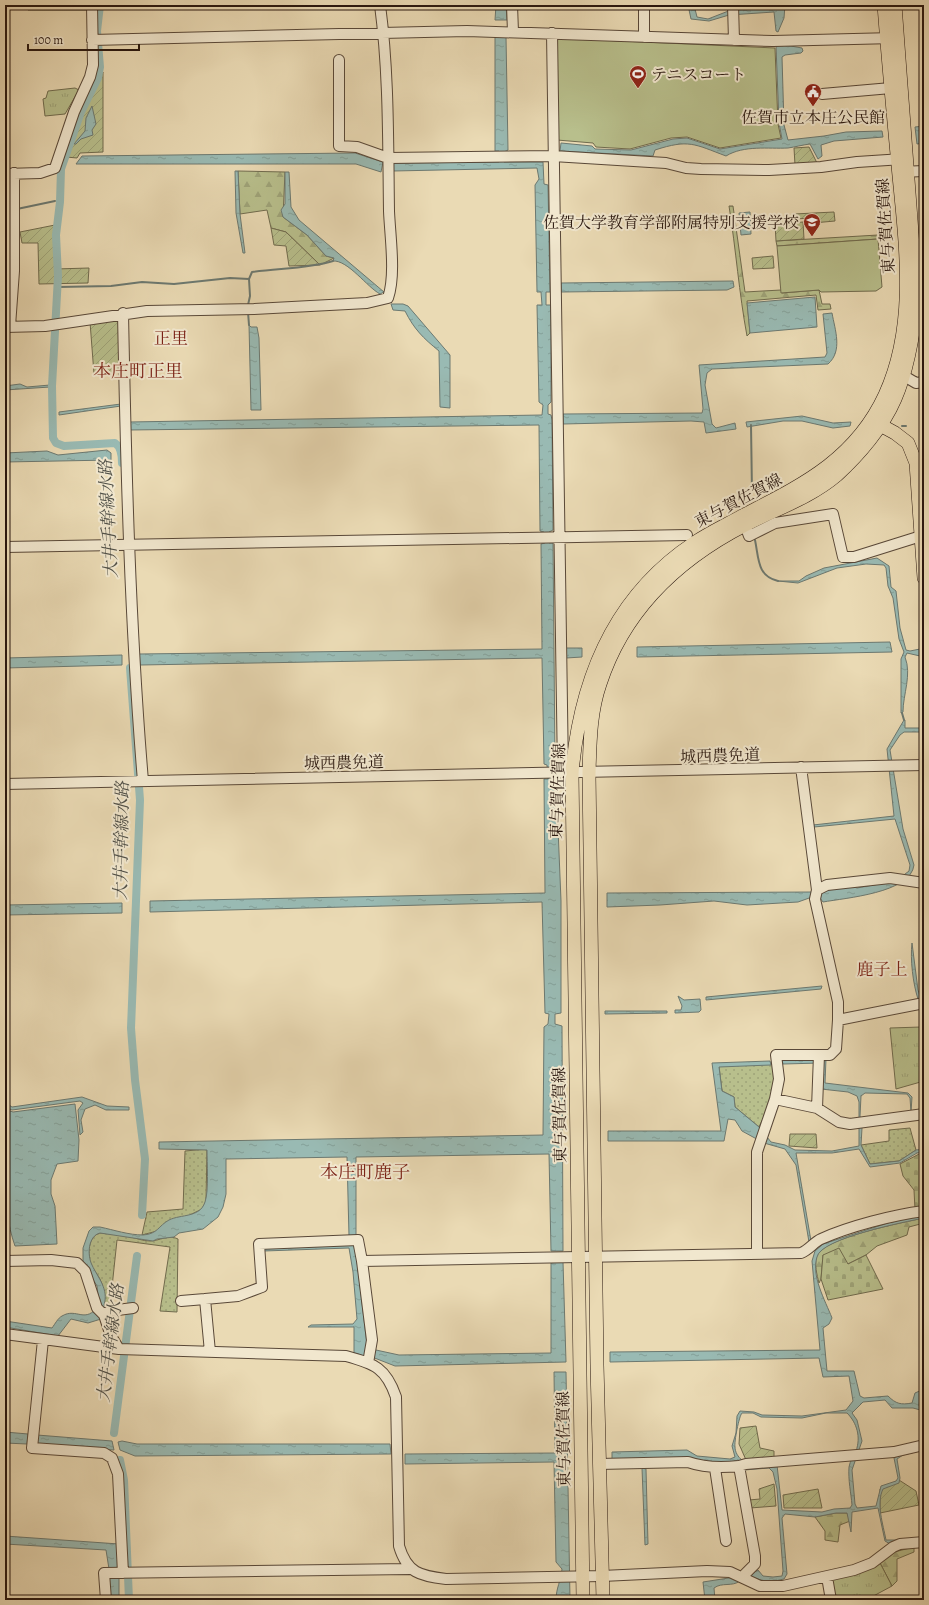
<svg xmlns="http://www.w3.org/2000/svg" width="929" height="1605" font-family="Alegreya,'Noto Serif JP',serif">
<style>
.grass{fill:url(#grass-dots);stroke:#706b4e}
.forest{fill:url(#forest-firs);stroke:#706b4e}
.cemetery{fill:url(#cemetery-stones);stroke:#706b4e}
.park{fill:url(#park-tufts);stroke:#706b4e}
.garden{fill:url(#garden-furrows);stroke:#706b4e}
.pitch{fill:#b8bf8c;stroke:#706b4e}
.water{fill:url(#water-ripples);stroke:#6c7971;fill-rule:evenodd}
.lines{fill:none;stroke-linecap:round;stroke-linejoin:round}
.stream{stroke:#6c7971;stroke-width:2}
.canal{stroke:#99bab3;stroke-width:8}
.minor-casing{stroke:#594838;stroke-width:12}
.major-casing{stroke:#29170f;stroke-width:14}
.minor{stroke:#f1e7ce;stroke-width:10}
.major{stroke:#eadab4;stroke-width:13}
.labels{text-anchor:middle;stroke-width:4;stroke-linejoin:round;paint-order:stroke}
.poi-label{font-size:16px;fill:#29170f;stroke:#f1e7ce;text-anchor:start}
.street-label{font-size:16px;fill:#29170f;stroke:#f1e7ce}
.neighbourhood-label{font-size:17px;fill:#7a1f14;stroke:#f1e7ce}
.water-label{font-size:17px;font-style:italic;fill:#505048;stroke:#f1e7ce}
.quarter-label{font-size:18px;fill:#7a1f14;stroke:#f1e7ce}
</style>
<defs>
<pattern id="grass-dots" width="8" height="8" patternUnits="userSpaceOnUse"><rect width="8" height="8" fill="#b8bf8c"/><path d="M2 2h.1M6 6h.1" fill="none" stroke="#9ea378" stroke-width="1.8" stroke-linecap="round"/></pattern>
<pattern id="forest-firs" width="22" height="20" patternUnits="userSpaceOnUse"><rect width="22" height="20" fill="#b8bf8c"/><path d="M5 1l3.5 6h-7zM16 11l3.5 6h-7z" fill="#9ea378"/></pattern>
<pattern id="cemetery-stones" width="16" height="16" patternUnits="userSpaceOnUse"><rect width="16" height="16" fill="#b8bf8c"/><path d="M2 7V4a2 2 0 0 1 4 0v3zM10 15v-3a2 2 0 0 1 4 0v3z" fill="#9ea378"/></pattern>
<pattern id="park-tufts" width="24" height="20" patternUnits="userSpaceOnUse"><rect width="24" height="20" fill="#b8bf8c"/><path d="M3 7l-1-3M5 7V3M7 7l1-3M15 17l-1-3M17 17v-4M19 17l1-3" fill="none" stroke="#9ea378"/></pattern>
<pattern id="garden-furrows" width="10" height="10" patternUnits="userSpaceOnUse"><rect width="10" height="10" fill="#b8bf8c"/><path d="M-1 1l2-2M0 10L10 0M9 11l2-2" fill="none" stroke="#9ea378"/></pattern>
<pattern id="water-ripples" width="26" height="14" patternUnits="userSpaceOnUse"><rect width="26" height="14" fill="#99bab3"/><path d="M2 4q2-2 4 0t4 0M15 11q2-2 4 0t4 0" fill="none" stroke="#849f99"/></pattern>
</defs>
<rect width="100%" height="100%" fill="#eadab4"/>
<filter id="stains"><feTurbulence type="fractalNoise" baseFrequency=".005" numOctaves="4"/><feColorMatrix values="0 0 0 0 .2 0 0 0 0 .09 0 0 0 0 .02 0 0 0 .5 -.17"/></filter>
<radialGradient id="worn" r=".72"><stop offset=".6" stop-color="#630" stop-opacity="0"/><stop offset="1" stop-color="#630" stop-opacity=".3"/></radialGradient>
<!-- grass -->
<path class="grass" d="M28 5H87L86 10H28Z
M775 1064 773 1097 759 1127 735 1107 734 1097 722 1091 719 1066Z
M910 1128 916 1150 899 1161 870 1164 861 1145 889 1141V1130Z
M207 1149 206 1201 202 1209 157 1231 142 1235 147 1212 183 1209 185 1151Z
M100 1233C109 1234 119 1234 129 1236 136 1238 142 1241 150 1241 159 1241 169 1234 178 1239L177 1312 160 1311 170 1247 117 1240 110 1306 106 1308C102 1301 104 1291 102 1284 100 1277 94 1271 91 1265 87 1255 88 1236 100 1233Z"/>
<!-- forest -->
<path class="forest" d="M238 171 285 172 283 217 307 235 326 256 334 258 320 265 286 232 271 228 267 210 240 214Z
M729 206H733L745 292 781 290 782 293 819 290 822 304H830L831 309 818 310 816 295 747 301 750 333 747 336C739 293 736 250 729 206Z
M878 235V239L777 246 776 241Z
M924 1218V1223L909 1227 907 1235 877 1246 866 1255 848 1264 823 1255 821 1279 819 1283C817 1275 814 1264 817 1255 824 1238 904 1222 924 1218Z
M836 1513H847L850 1521 840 1525 838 1542 825 1540V1531L815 1517Z
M914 1547V1552L897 1559V1581L892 1586 880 1563 894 1552Z"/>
<!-- cemetery -->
<path class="cemetery" d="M921 1153 924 1165V1209L915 1210 914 1190 903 1176 900 1164Z
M839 1248 848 1264 866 1255 883 1289 828 1300 821 1279 823 1255Z"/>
<!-- park -->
<path class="park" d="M75 88 79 90 65 114 45 116 43 99 46 98 48 91Z
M921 1027 924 1081 896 1089 890 1028Z
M880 1563 892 1586 866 1600H834L831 1580Z"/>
<!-- garden -->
<path class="garden" d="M103 72V152L80 153 77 158 66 157 84 111Z
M809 147 818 165H795L794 148Z
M834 212 835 221 813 223 812 218 795 219 794 214Z
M803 222 804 239 776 241 775 224Z
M55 225V269L89 268 88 283 39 284 38 243H22L20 232Z
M271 228 286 232 320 265 289 266 286 246 274 245Z
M773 256 774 268 753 269 752 258Z
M121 316 122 372 94 374 90 322Z
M790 1134H816L817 1148 789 1146Z
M756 1426 760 1448 774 1451V1459L746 1460 739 1444 740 1428Z
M899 1480 916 1491 919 1505 880 1513V1489Z
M774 1484 776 1506 750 1508 749 1500 760 1499 759 1489Z
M818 1489 822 1508H784L783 1495Z"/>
<!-- pitch -->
<path class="pitch" d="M555 38 775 48 778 124 781 138 720 148 687 137 671 138 630 149 596 147 593 143 557 140Z
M878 239 882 287 876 291 821 292 819 290 781 293 777 246Z"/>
<!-- water -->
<path class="water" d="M496 5H506L507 20H495Z
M688 5H694L697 17 708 19 731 10 775 9 776 5H785L784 18 778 32 776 31 774 12 729 15 709 21 691 19Z
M495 36 506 37 508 150 504 152V162H543L544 184 548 185 550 292H546V305H551V402L548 405V414L551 415 552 420 553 530 549 532V543H553L555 764 553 765V778L556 779 561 901V1013L555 1014V1024L562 1026 563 1251H551L549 1154 356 1157V1236H349L347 1157 226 1159V1194L223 1207 218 1217 203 1229 179 1233 174 1237 157 1239 153 1241 100 1233C88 1236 87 1255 92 1265 98 1278 109 1289 104 1305L106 1308 101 1319 88 1323 71 1319 58 1336 5 1327V1321L52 1328C55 1324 58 1318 62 1316 77 1307 85 1325 99 1305L97 1286 83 1263V1248L89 1231 93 1227H100C114 1230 129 1235 143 1235 158 1234 158 1226 169 1220 181 1214 200 1218 205 1202 209 1191 207 1162 207 1150L159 1149V1142L543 1135 544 1027 548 1024 549 1014 545 1013 542 902 150 912V901L545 893 544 779H548L547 765 544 764 542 658 140 665 139 654 542 649 541 544 545 543 544 532 540 531 539 425 129 430V422L542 415 543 405 539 402 537 305H542L541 292H537L535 185 539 179 537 168 393 171V163L499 162V151H495Z
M785 45 802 48 803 51 801 53 785 55 782 57 784 125 788 140 824 136 846 132 882 131 883 137 834 141 821 145 822 156 818 159 810 144C802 145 795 147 788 148 768 149 744 145 726 156 694 144 689 139 655 150L653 156 560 151 561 143 592 146 595 149 631 150 673 139 687 138 720 149 782 139 779 123 776 46Z
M92 106 96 124 92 130 93 135 81 139 76 144H74L85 131 86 118Z
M924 126V143L917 144 915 127Z
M355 153 383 162 381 172 356 164H76L82 156Z
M235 171H238L240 214 245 253H243L236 213Z
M285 172H289L291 207 299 220 384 292 380 294C367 287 348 260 333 261L334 258 326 256 307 235 283 217 281 210 285 204Z
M750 212 751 234 741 235 739 213Z
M733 281 734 287 727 290 561 292V283Z
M815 297 817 327 750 333 747 303Z
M391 304H403L408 306 450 355V408L440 407 439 351C423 338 414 329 405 311L393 310Z
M832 313C835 330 843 351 828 364L712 369 707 373 705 385 712 424 716 428 735 423 736 429 706 433 704 422 691 421 563 424V414L702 413 703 409 699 365 825 357 827 353 823 314Z
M249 325 251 327H257L259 338 261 410H251Z
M20 384 27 387 50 385V387L5 390V386Z
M121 404V406L59 415V412Z
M802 416 833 423 851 422 850 426 833 428 802 421H783L747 427 746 422Z
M107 450 111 453V460L5 462V453L47 451 58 455Z
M877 558 889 566 891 587 896 591 900 628 906 650 910 651 920 649V656L907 653 905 657C912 675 903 694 903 712L901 713V659L904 652 899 639 893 598 888 586 886 568 884 565 866 564 837 568 798 583 778 581H799L806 576 824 568Z
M890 642 892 652 637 657V647Z
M566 648H582V657L566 658Z
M122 655V665L5 668V658Z
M904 720H905V728H923V732H904L900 735 890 750 903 829 914 865C911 893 845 898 823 902L820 898 812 897 798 902 747 905 714 901 660 905 607 907V893L813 892 852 886 857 888 896 881 909 871 910 865 895 819 814 827 813 825 894 816 887 749Z
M122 903V913L5 915V905Z
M912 943 918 990 921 999H918C913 984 910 959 912 943Z
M822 986 821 989 706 1000V997Z
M678 996 684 1000 700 999 701 1010 699 1012 675 1013V1010H681L682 1006Z
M605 1011H667V1013L605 1014Z
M5 1038H9V1105L12 1107 82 1097 107 1106 129 1107V1110H106L95 1105 85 1109 81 1120 83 1132 80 1135 78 1110 83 1103 80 1101 12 1110 5 1107Z
M826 1059 825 1083 908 1093 912 1097 911 1112 910 1098 907 1094 865 1093 861 1096 860 1116 862 1128 861 1145 870 1164 899 1161 916 1150 924 1149V1152L917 1153 900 1163 870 1167 859 1149 832 1153H796L811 1241 809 1242 796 1165 785 1149 764 1143 742 1131 735 1120 728 1119 724 1141H608V1131H721L712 1063 770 1061 771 1065 719 1067 722 1091 734 1097 735 1107 759 1127 771 1142 785 1145 795 1150 832 1151 859 1146V1102L857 1096 848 1092 821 1089V1063L783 1064 782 1060Z
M75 1104 79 1140 78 1161 57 1164 51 1180V1194L55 1206 57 1244 15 1246C0 1203 5 1154 5 1109L13 1112Z
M924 1214V1218C905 1222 821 1238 817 1257 811 1276 825 1300 832 1318L829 1324 823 1328 827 1371H854L860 1396 864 1398 888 1396C896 1404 901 1405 912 1403L915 1393 924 1389V1396L920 1397 919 1406 924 1408V1411L913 1408H892L885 1400 863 1402 852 1413 857 1420 862 1441 852 1470 855 1504 857 1508 876 1506 881 1486 896 1481 898 1478 894 1458 902 1453 924 1450 903 1455 897 1459 900 1478 899 1483 883 1489C876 1504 883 1524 886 1540H898L890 1544 885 1541 878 1508 852 1512 851 1532 847 1513H836L815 1517 785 1514 782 1518 787 1574 784 1579 770 1582 753 1578 751 1574 758 1570 763 1576 773 1577 782 1576 783 1571 777 1489 773 1472 769 1468 744 1470 741 1462 738 1460 726 1464 612 1460V1452L687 1450 697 1456 730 1459 735 1457 732 1446 736 1433 737 1416 740 1411 754 1412 762 1415 802 1416 846 1410 853 1401 849 1376 823 1377 819 1358 610 1362V1352L820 1350 812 1261 815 1251 823 1244 894 1221ZM742 1413H753L761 1417 802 1418 826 1413H847C857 1423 861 1437 856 1451 854 1457 850 1460 849 1467 848 1480 851 1493 852 1505L850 1508 834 1509 822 1512 782 1510 777 1465 742 1460C738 1457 735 1452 735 1447 734 1442 739 1416 742 1413Z
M355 1244 367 1345 365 1356 354 1353V1327H308L311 1325 353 1324 357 1319 353 1272 349 1248 264 1251V1248Z
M563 1262 566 1362 395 1366 372 1357 376 1350 399 1355 551 1353V1263Z
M554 1372H566L570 1600H556C556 1588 561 1581 562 1569L556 1562 554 1462 405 1464V1454L555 1453Z
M5 1432 28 1434 27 1444 5 1443Z
M37 1435 112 1441 114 1450 36 1445Z
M122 1441 137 1444H390L391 1454 135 1456 120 1450 118 1442Z
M642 1468 646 1469 648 1544 645 1545Z
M5 1536 119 1544V1569H109L106 1550 5 1544Z
M735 1577 740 1581C732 1587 722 1582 714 1588L715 1600H705L703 1582Z
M108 1578H119V1600H109Z"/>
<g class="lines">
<!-- stream -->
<path class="stream" d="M5 208H8
M17 209 55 201
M58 287 111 286 142 282 174 284 230 278 249 279 252 272C279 268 307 269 333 261
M248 305 250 296 249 279
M248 312 249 325
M751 425 752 493
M902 426H906
M755 540C759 559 757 576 778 581
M902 713 904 720"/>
<!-- canal -->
<path class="canal" d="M100 5 97 31 100 67 98 78 81 112 61 169 60 202 56 235 58 276 52 386 53 438 56 443 64 446 115 443C121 447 122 455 122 463
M130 668 140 800 131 1028 135 1080 145 1159 142 1215
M114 1433 137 1256
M120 1460 124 1480 129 1600"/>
<defs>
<path id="minor" d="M512 5 513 32
M733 5 734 40
M552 33 563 773
M644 37V5
M92 40 467 31 773 41 894 38
M339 60V146L357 147 388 158 553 156 666 163 686 168 701 169 769 170 821 167 857 162 903 159
M822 94 891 88
M900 172 924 171
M5 174 40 173 55 168 74 112 90 77 93 65 92 5
M915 267 924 268
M123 313C126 469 130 626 143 781
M10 326 14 271V173
M5 327 45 326 147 311 254 309 367 303 388 298C396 275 390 236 389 211 388 143 389 73 380 5
M899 373 916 383 924 382
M745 525 749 536 775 523 833 514 843 557H854L921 536
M5 547 687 535
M801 767 817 890 815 899 838 1002V1020
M5 784 924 765
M817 890 827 885 890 878 924 883
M775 1099 817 1108 839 1122 850 1124 924 1114
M817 1108 819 1055
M757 1253V1152L775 1099 779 1079 776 1055H830L836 1049 838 1020 924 1003
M5 1261 51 1260 77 1263 85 1271 97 1308 104 1315 111 1336 119 1349
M181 1301 205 1299
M104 1315 110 1311 133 1308
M5 1334 119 1349 346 1356C375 1364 386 1368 396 1397L399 1546C407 1573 420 1576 446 1579L602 1576 707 1571 730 1572 760 1586H783L854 1570 872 1563 893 1547 900 1544 924 1542
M43 1340 32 1448 104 1453 112 1458 118 1474 123 1573
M210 1352 205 1299 238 1296 262 1287 259 1244 358 1240 362 1261
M368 1363 372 1340 362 1261 801 1253C809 1250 814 1242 821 1239 850 1226 893 1215 924 1211
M599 1464 688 1462C705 1468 721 1468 739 1466
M715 1468 726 1541
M742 1577 755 1564V1556L739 1466 746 1464 894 1452 924 1445
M827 1577 831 1600
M106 1600 104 1573 410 1569"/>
<path id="major" d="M873 421 895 433 908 443 916 463 924 578
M583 1600 572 773C580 680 614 596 694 543 709 533 726 525 742 516 802 485 855 460 885 395 918 323 905 241 898 165 893 111 888 58 884 5
M603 1600 597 1365 589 773C590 743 590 713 600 684 624 610 677 560 745 525 776 509 810 498 837 475 859 455 883 427 895 399 907 371 914 331 917 300L895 5"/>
</defs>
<!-- minor casing -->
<use href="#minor" class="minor-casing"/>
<!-- major casing -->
<use href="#major" class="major-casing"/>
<!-- minor -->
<use href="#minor" class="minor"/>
<!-- major -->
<use href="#major" class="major"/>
</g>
<!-- icons -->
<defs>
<symbol id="stadium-pin" viewBox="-11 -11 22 30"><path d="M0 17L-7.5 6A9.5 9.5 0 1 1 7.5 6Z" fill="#8f2418" stroke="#f1e7ce"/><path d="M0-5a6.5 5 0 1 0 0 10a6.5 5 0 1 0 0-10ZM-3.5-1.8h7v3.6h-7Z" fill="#fff"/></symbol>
<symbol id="civic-pin" viewBox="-11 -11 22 30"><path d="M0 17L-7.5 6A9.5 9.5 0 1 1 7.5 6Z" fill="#8f2418" stroke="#f1e7ce"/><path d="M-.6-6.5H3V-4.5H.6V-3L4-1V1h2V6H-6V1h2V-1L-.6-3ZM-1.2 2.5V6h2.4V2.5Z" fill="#fff"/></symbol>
<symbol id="school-pin" viewBox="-11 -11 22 30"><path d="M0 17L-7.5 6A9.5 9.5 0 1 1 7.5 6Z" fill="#8f2418" stroke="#f1e7ce"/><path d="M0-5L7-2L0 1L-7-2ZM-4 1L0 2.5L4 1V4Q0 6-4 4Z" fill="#fff"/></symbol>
</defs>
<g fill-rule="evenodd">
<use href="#stadium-pin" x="628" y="64" width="20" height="27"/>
<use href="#civic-pin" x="803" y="82" width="20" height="27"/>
<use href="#school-pin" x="802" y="212" width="20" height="27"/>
</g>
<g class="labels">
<!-- poi labels -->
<g class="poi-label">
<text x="651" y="80">テニスコート</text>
<text x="813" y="123" text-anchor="middle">佐賀市立本庄公民館</text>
<text x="799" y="228" text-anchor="end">佐賀大学教育学部附属特別支援学校</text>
</g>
<!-- street labels -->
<g class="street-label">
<text transform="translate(885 226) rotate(-94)" y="6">東与賀佐賀線</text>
<text transform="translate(738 500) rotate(-28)" y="6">東与賀佐賀線</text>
<text transform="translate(720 755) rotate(-2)" y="6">城西農免道</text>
<text transform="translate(344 762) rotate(-1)" y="6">城西農免道</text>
<text transform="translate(557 791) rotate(-88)" y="6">東与賀佐賀線</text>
<text transform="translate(559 1115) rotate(-91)" y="6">東与賀佐賀線</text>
<text transform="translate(563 1439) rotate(-91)" y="6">東与賀佐賀線</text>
</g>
<!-- neighbourhood labels -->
<g class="neighbourhood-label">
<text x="171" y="344">正里</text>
<text x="882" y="975">鹿子上</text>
</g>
<!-- water labels -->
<g class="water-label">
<text transform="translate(108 519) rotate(-93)" y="6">大井手幹線水路</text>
<text transform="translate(121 841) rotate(-89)" y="6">大井手幹線水路</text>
<text transform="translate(110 1343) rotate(-83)" y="6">大井手幹線水路</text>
</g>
<!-- quarter labels -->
<g class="quarter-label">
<text x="138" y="377">本庄町正里</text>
<text x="365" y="1178">本庄町鹿子</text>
</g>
</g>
<!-- margin -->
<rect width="929" height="1605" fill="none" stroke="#eadab4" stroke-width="20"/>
<rect x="6" y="6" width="917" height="1593" fill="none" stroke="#29170f" stroke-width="2"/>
<rect x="10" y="10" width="909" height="1585" fill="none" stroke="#29170f"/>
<!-- scale -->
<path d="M28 44v6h111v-6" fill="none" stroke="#29170f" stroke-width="2"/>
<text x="34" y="44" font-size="12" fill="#29170f" stroke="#f1e7ce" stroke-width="3" paint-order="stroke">100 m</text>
<rect width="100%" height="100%" filter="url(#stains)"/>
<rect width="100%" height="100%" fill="url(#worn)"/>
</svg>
